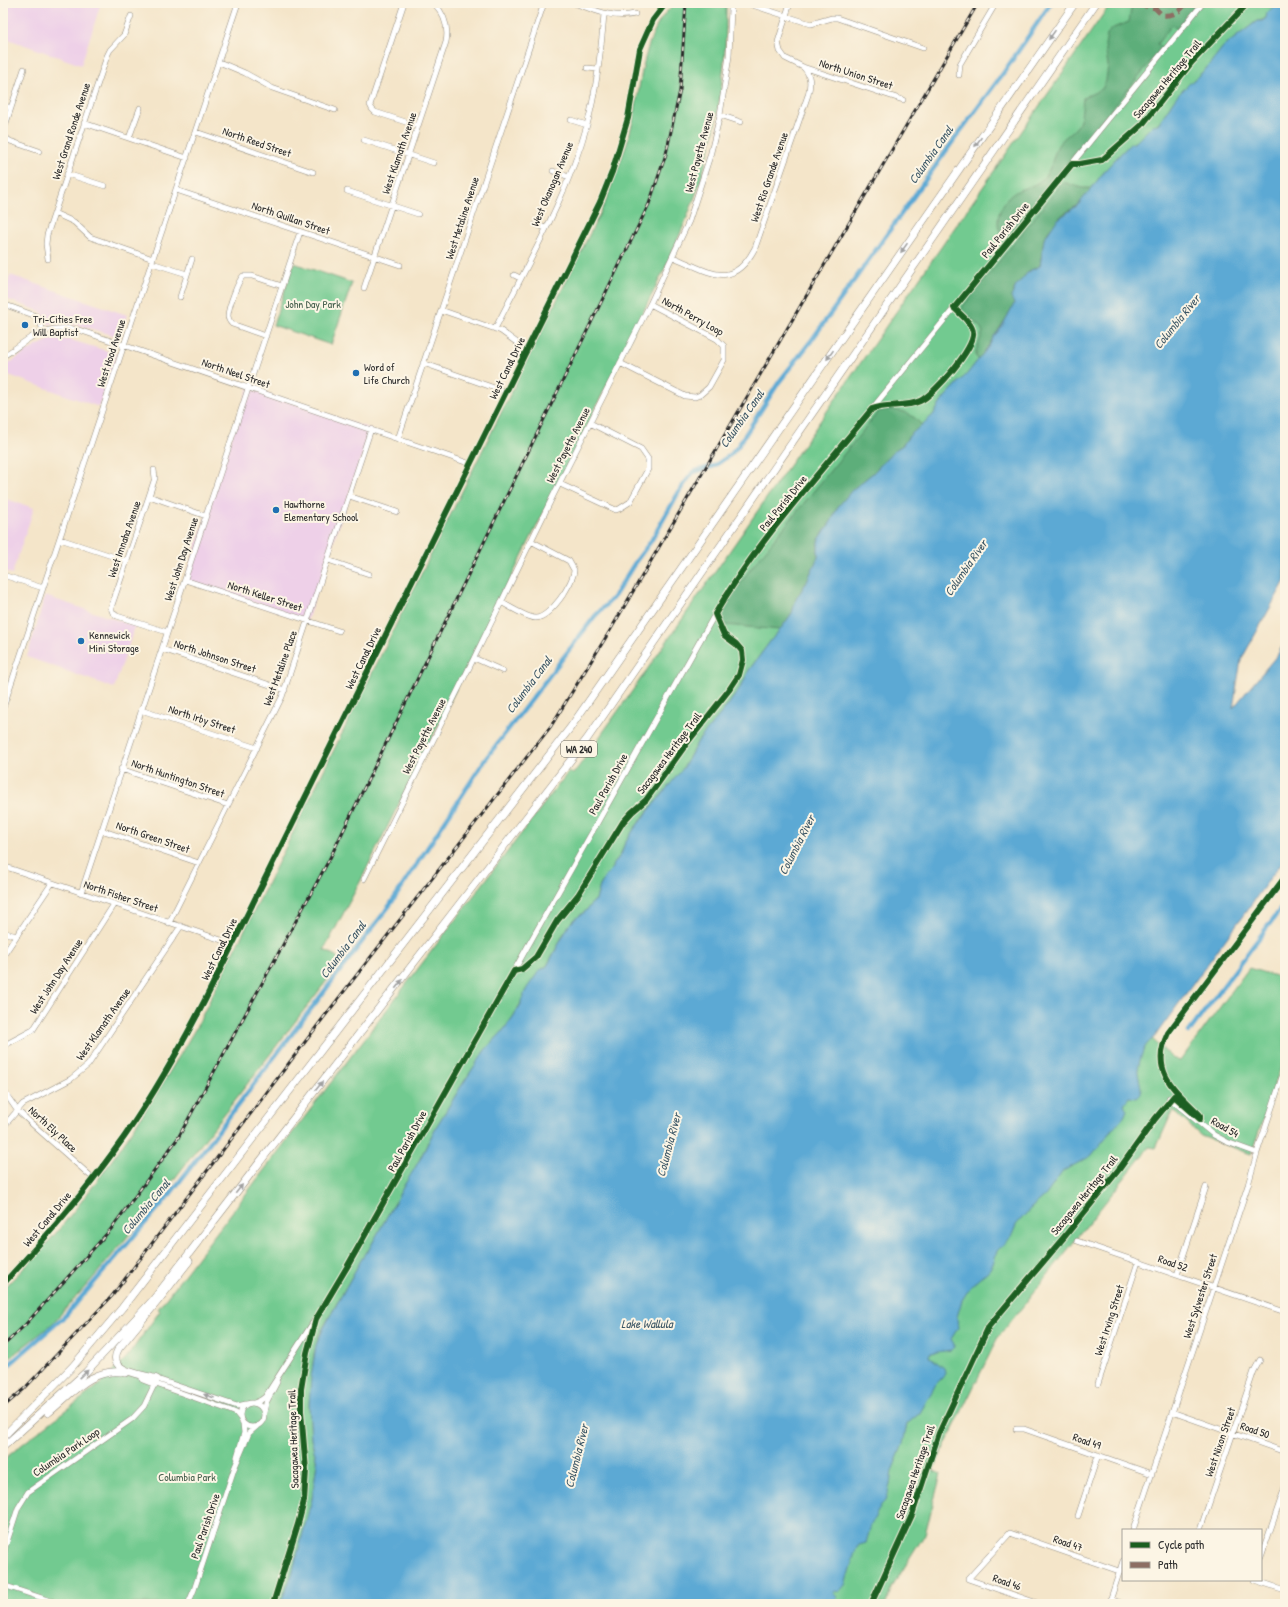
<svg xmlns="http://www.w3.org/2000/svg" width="1288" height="1607" font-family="'Patrick Hand',sans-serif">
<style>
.built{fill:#eed0e8}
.green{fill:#72ca90;stroke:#4e7a5e}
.forest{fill:#5dae7a;stroke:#446c52}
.water{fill:#5ba9d4;stroke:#436a80}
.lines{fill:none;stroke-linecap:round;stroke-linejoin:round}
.canal{stroke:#5ba9d4;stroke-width:4.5}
.minor-casing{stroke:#90887a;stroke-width:6}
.highway-casing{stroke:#90887a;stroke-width:8}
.minor{stroke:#fff;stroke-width:5}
.highway{stroke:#fff;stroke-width:7}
.rail-casing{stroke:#2b2b2b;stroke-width:3}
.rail{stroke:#fcf5e5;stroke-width:1.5;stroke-dasharray:4.5;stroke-linecap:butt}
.quiet{stroke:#8d6e63;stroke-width:5;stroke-dasharray:10 5;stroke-linecap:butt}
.cycleway-casing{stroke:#fcf5e5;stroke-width:8}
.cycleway{stroke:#1b5e20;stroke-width:6}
.oneway{fill:#a0a0a0}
.poi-dot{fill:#1f6fb2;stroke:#fcf5e5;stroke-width:1.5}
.labels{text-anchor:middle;stroke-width:4;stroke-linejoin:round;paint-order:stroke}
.shield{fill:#fcf5e5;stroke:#6a6863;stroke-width:1}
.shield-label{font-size:10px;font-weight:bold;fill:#2b2b2b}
.street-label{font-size:11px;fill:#2b2b2b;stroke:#fcf5e5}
.park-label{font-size:11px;fill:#405b49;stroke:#fcf5e5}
.poi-label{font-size:11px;fill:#2b2b2b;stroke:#fcf5e5;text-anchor:start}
.water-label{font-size:12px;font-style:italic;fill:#3c5766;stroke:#fcf5e5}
</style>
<rect width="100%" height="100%" fill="#fcf5e5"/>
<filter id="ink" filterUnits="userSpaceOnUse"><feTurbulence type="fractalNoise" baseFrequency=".025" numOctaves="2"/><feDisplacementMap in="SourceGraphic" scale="8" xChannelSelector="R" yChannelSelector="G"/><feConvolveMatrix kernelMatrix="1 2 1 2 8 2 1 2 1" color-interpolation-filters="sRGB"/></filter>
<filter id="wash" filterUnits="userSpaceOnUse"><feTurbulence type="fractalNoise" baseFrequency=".012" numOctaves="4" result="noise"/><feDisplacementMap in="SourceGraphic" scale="16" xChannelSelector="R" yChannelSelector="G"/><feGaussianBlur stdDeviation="0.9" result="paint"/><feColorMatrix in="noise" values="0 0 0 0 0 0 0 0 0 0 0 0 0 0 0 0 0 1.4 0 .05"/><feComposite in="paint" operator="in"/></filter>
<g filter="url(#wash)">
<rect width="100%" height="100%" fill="#f4e5c9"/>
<!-- built -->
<path class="built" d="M3 3H101L81 65 8 39 3 53Z
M10 275 127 315 120 337 78 325 47 324 44 315 40 311 3 298Z
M52 339 71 340 117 354 99 407 3 373V367L36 346Z
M248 388 371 429 307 621 185 580Z
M3 498 34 508 12 574 3 571Z
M45 596 135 626 114 688 27 657Z"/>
<!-- green -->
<path class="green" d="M676 3H726C727 63 719 122 701 179 692 208 679 236 667 264L361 880 324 950 336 956 341 962 162 1195 94 1277 51 1325 3 1363V1289C23 1269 43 1249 61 1227 113 1164 156 1096 197 1026L605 203C615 176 626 149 633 121 641 85 643 27 676 3Z
M1111 3H1277C1272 11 1267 21 1257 21L1223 47 1205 70 1189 84 1176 97 1158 124 1136 142 1130 144 1108 167 1078 205 989 346 967 374 944 398 933 415 922 426 818 557 806 583 780 630 772 639 749 670 742 685 728 705 698 741 684 767 671 785 650 808 634 829 624 845 621 854 614 863 613 868 607 874 600 886 596 900 593 901 586 911 579 917 564 933 547 966 539 971 513 1017 502 1032 485 1050 460 1088 436 1127 412 1174 405 1184 368 1251 365 1253 319 1335 314 1353 309 1404 311 1439 317 1462 312 1499 292 1574 280 1604H3V1460L24 1443 99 1385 127 1357 160 1311 158 1309 569 771 573 774 579 766 635 687Z
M294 263 352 283 331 345 273 325Z
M1249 968 1285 979V1055L1251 1154 1201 1136 1173 1110 1156 1148 1149 1147 997 1339 933 1470 941 1474 925 1534 891 1589 886 1604H793L892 1397 1146 1033 1172 1058 1180 1061Z"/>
<!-- forest -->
<path class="forest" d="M1132 3H1198L1177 29 1172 25 1157 44 1162 48 1006 237C1000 234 998 229 998 222 998 208 1008 194 1022 189 1031 186 1039 184 1045 176 1052 168 1053 155 1058 145 1063 137 1073 133 1078 125 1082 118 1082 107 1083 98L1102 89 1106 81 1108 65 1105 45 1107 34 1113 28 1129 22Z
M1063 182 1082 188H1092L1078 205 1062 215 1048 232 1044 239 1040 266 1029 271 1016 286 1013 292 1014 304 1007 317 979 360 976 357V351L983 332C978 321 968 318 959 311Z
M889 409C903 411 913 413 922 426L909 436 903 445 895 450 873 473 852 490 837 508 832 520 818 541V557L806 583 796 599 792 613 780 630 725 625C724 623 723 621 722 619 721 607 747 574 755 563L879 411Z"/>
<!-- water -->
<path class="water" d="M1277 3H1285V581L1241 660 1233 708 1278 654 1285 641V858L1158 1032C1155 1038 1152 1039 1148 1043 1142 1050 1140 1060 1138 1069 1137 1079 1146 1091 1136 1098L1129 1097 1124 1104 1127 1110 1124 1117 1111 1131 1091 1156 1063 1171 1046 1195 1030 1209 1016 1225 1012 1235 997 1251 993 1264 989 1270 971 1286 962 1300 957 1317 958 1328 951 1339 954 1344V1347L951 1350 930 1353 929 1356 944 1368 945 1372 943 1377 936 1384 920 1413 907 1424 903 1444 892 1471 890 1485 885 1501 881 1505 871 1525 866 1543 859 1545 856 1549 845 1585 839 1592 834 1591 833 1593 837 1597 834 1604H280L292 1574 312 1499 317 1462 311 1439 309 1404 311 1377 316 1345 323 1329 365 1253 368 1251 405 1184 419 1161 436 1127 460 1088 485 1050 502 1032 513 1017 521 1004V1001L527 988 539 971 547 966 569 925 575 919 586 911 593 901 596 900 600 886 607 874 613 868 614 863 621 855 624 845 634 829 684 767 698 741 728 705 742 685 749 670 772 639 780 630 792 613 796 599 806 583 818 557V541L832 520 837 508 852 490 873 473 895 450 903 445 909 436 933 415 944 398 967 374 989 346 994 336 1001 328 1014 304 1011 297 1016 286 1029 271 1040 266 1044 239 1057 220 1078 205 1108 167 1130 144 1136 142 1153 125 1158 124 1176 97 1189 84 1205 70 1223 47 1257 21H1262L1266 18 1267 13Z"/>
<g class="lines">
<!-- canal -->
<path class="canal" d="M1189 1032 1285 903
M3 1370 66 1315 171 1193 390 905 487 757 595 616 613 598 636 561 651 541 680 490 693 472 714 466 730 455 738 446 779 382 811 341 951 144 1004 72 1051 3"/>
</g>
</g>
<g filter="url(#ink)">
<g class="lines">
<defs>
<path id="minor" d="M404 3 370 105 372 109 375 112 418 126
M574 3C594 10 613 19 635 14
M746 3 811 24 832 18H837L923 48
M790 3 778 42 780 51 785 58 803 67 903 100
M219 62 245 73 272 88 335 110
M587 68 598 69
M959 75 960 64 996 3
M3 105 11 108
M720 115 741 122
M571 120 587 125
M84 123 187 158
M3 132 24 69
M196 132 313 172
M3 136 10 141 39 151
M129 138 140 108
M364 140 434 163
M553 171 569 177
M67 174 105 186
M176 190 400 265
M347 191 418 214
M54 213 74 222 90 237 153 259
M536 224 545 228
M673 257C708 271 732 292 755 248L808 95C811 84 811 75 803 67
M48 259 46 244 47 235 107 56 110 50 124 35 131 16
M152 263 187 274
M514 275 520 278
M364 288 446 42C449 27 444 14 434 3
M180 297 192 259
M3 304 36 316 40 320 43 332
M441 310 501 331 527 350
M495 329C528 263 567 197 587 125 597 89 601 52 604 14
M266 336 232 324C230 322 228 319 228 316 228 308 238 281 243 276H252L282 286
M3 356C13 351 20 344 30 338 44 329 62 327 79 330L471 464
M423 363 506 392
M620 363 685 396 695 397 700 395 709 387 724 360V346L717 339 650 304
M398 439 544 3
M154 470 155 478 149 496 111 608 113 613 117 616 167 632
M560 484 616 510 619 509 630 502 648 469V459L641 449 590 423
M149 496 206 516
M349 496 397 512
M60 539 127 561
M328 560 369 574
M3 575 43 588
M185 580 339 631
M501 602C510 607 526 617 535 618 549 619 574 583 574 570L569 561 531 541
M162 649 285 690
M474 658 503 671
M3 708 238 3
M141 710 257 748
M121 769 228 805
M101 830 199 863
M3 866 233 944
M364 879 474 658 553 496 650 304 689 221 710 156 720 115 729 56 731 8 733 3
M81 893 300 232
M169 923 282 697 371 429
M3 932 16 936
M3 956 52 883
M3 1046 33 1030 114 904
M3 1090 17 1110 31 1123 94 1179
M1169 1098 1214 1135 1227 1142 1257 1153
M3 1127 23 1104 71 1079 88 1065 181 926
M1077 1241 1285 1312
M1177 1275 1206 1187
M3 1284C42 1242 80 1198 114 1151 149 1104 178 1052 205 1000L600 202 612 172 628 118 640 49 653 20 666 3
M156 1384 229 1410 236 1413 240 1418
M1098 1384 1138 1262
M240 1415a12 12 0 1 1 24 0a12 12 0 1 1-24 0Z
M254 1403 261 1400 265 1397 334 1290 715 614 737 579 764 541 1203 3
M1172 1412 1285 1452
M264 1413 266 1403 277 1382
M1016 1429H1024L1152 1474
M237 1457 244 1433 243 1423
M1078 1516 1098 1455
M1133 1530 1248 1185 1257 1153 1285 1068
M1200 1530 1254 1371 1260 1360
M3 1554 18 1508 28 1492 132 1419 144 1406 157 1379 237 1406 246 1404
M1261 1557 1285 1487
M1254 1580 1285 1590
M3 1585 60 1604
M1110 1599 1124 1604
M188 1604 194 1590 234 1469 249 1433 257 1426
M1040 1604 968 1579 1010 1533 1119 1571
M1109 1604 1123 1561"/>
<path id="highway" d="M143 1379 156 1384
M157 1379C142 1374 104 1372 119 1348L157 1302 189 1261
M48 1413C70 1395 94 1365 126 1373
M3 1437 73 1366 122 1308 570 728 1075 3
M3 1447 86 1372 153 1300 587 739 1096 3"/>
</defs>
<!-- minor casing -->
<use href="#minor" class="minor-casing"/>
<!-- highway casing -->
<use href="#highway" class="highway-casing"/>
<!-- minor -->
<use href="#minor" class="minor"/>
<!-- highway -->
<use href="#highway" class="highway"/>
<defs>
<path id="rail" d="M3 1346 25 1325 111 1229 178 1138 329 860 649 204 666 154 680 90 686 3
M3 1407 24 1389 112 1296 324 1017 551 726 611 629 978 3"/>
</defs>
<!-- rail casing -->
<use href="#rail" class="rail-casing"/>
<!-- rail -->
<use href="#rail" class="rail"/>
<!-- quiet -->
<path class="quiet" d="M1138 3 1141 5 1155 8 1162 15C1174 16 1180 12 1186 3"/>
<defs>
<path id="cycleway" d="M3 1284C42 1242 80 1198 114 1151 149 1104 178 1052 205 1000L600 202 612 172 628 118 640 49 653 20 666 3
M273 1604 298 1524 304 1501 306 1470 301 1411V1389L307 1353 316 1319 347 1267 514 971 522 969 536 957 557 921 578 895 623 822 632 812 646 800 687 743 729 690 739 675 743 660 742 651 736 644 724 635 715 614C758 540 818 475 872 409 887 403 905 408 920 401 934 395 976 347 973 332 972 323 960 314 954 308L1072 164H1080L1102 160 1142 125 1192 62 1248 3
M871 1604 912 1515 939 1433 989 1326 1065 1236 1120 1168 1155 1119 1174 1096 1200 1119V1115C1175 1090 1149 1072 1168 1033L1285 877"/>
</defs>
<!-- cycleway casing -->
<use href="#cycleway" class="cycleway-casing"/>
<!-- cycleway -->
<use href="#cycleway" class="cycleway"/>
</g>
<!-- one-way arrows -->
<defs><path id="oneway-solid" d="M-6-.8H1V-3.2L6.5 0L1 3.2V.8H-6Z"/></defs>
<g class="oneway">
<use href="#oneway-solid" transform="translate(1052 35) rotate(125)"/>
<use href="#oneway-solid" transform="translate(978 142) rotate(125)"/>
<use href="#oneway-solid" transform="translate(904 248) rotate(125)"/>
<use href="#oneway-solid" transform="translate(830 355) rotate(125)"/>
<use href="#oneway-solid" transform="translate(399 984) rotate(-52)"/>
<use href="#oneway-solid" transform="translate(319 1086) rotate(-52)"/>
<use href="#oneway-solid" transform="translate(239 1189) rotate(-52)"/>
<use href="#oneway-solid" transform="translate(84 1374) rotate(-44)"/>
<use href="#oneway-solid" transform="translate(209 1396) rotate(-161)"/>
</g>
</g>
<!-- markers -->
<g class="poi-dot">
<circle cx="25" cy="325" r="4"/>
<circle cx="356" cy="373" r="4"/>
<circle cx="276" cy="510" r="4"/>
<circle cx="81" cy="641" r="4"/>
</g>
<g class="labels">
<!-- shield labels -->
<rect class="shield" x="561" y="741" width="36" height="16" rx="3"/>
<g class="shield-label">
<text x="579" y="753">WA 240</text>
</g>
<!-- street labels -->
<g class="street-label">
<text transform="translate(856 74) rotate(18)" y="4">North Union Street</text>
<text transform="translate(1167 79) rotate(-50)" y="4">Sacagawea Heritage Trail</text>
<text transform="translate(71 131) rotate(-72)" y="4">West Grand Ronde Avenue</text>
<text transform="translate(257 142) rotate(19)" y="4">North Reed Street</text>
<text transform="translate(699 152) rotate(-75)" y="4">West Payette Avenue</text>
<text transform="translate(399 153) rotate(-71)" y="4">West Klamath Avenue</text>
<text transform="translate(769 177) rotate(-71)" y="4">West Rio Grande Avenue</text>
<text transform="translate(552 184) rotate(-67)" y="4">West Okanogan Avenue</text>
<text transform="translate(291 218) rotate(19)" y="4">North Quillan Street</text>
<text transform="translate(462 218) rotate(-72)" y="4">West Metaline Avenue</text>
<text transform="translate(1005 230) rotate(-51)" y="4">Paul Parish Drive</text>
<text transform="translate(693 316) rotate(29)" y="4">North Perry Loop</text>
<text transform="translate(111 353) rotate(-72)" y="4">West Hood Avenue</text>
<text transform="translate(507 368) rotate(-64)" y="4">West Canal Drive</text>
<text transform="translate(236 373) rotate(19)" y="4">North Neel Street</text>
<text transform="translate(568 445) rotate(-63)" y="4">West Payette Avenue</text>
<text transform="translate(783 503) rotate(-51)" y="4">Paul Parish Drive</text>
<text transform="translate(124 539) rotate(-71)" y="4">West Imnaha Avenue</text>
<text transform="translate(181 559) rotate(-72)" y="4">West John Day Avenue</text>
<text transform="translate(265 596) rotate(18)" y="4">North Keller Street</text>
<text transform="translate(215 656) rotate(18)" y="4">North Johnson Street</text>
<text transform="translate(363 658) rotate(-64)" y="4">West Canal Drive</text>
<text transform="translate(280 668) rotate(-70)" y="4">West Metaline Place</text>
<text transform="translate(202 719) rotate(18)" y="4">North Irby Street</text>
<text transform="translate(424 736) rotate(-63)" y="4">West Payette Avenue</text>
<text transform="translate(669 753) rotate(-53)" y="4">Sacagawea Heritage Trail</text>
<text transform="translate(178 778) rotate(19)" y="4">North Huntington Street</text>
<text transform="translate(608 784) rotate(-61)" y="4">Paul Parish Drive</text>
<text transform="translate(153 837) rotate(19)" y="4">North Green Street</text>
<text transform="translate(121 896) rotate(19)" y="4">North Fisher Street</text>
<text transform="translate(219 949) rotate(-64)" y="4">West Canal Drive</text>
<text transform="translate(56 976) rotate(-57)" y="4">West John Day Avenue</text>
<text transform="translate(103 1024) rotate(-55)" y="4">West Klamath Avenue</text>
<text transform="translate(1225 1127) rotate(30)" y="4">Road 54</text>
<text transform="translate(53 1129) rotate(43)" y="4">North Ely Place</text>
<text transform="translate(407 1141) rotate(-61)" y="4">Paul Parish Drive</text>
<text transform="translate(1084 1195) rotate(-51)" y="4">Sacagawea Heritage Trail</text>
<text transform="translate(47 1219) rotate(-50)" y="4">West Canal Drive</text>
<text transform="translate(1173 1263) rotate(19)" y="4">Road 52</text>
<text transform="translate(1200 1296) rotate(-72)" y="4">West Sylvester Street</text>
<text transform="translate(1109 1320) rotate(-72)" y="4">West Irving Street</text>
<text transform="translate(1255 1430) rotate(19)" y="4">Road 50</text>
<text transform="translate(293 1439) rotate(-92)" y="4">Sacagawea Heritage Trail</text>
<text transform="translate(1087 1441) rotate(19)" y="4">Road 49</text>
<text transform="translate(1220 1442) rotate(-71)" y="4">West Nixon Street</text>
<text transform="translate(66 1452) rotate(-34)" y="4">Columbia Park Loop</text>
<text transform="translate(915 1472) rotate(-71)" y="4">Sacagawea Heritage Trail</text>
<text transform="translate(205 1526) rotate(-71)" y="4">Paul Parish Drive</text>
<text transform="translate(1068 1543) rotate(19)" y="4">Road 47</text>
<text transform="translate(1007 1582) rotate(19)" y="4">Road 46</text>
</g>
<!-- park labels -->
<g class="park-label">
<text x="313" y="308">John Day Park</text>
<text x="187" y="1481">Columbia Park</text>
</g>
<!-- poi labels -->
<g class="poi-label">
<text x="33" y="323">Tri-Cities Free<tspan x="33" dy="13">Will Baptist</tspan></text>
<text x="364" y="371">Word of<tspan x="364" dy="13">Life Church</tspan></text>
<text x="284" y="508">Hawthorne<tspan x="284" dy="13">Elementary School</tspan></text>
<text x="89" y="639">Kennewick<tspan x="89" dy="13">Mini Storage</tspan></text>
</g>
<!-- water labels -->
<g class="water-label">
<text transform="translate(931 155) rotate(-55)" y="4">Columbia Canal</text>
<text transform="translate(1177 322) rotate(-51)" y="4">Columbia River</text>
<text transform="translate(742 419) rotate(-55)" y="4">Columbia Canal</text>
<text transform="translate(966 568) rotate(-55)" y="4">Columbia River</text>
<text transform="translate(529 685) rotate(-53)" y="4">Columbia Canal</text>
<text transform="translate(797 845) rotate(-63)" y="4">Columbia River</text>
<text transform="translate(343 950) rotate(-53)" y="4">Columbia Canal</text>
<text transform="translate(669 1145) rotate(-75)" y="4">Columbia River</text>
<text transform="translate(146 1207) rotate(-50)" y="4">Columbia Canal</text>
<text x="647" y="1328">Lake Wallula</text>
<text transform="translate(577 1456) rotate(-76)" y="4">Columbia River</text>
</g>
</g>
<!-- margin -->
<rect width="1288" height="1607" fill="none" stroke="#fcf5e5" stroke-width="16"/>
<!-- legend -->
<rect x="1122" y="1529" width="140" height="52" fill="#fcf5e5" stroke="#a8a49b"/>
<rect x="1130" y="1542" width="20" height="6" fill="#1b5e20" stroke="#a8a49b"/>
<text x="1158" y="1549" font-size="12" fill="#2b2b2b">Cycle path</text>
<rect x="1130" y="1562" width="20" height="6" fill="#8d6e63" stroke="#a8a49b"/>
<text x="1158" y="1569" font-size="12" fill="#2b2b2b">Path</text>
</svg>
